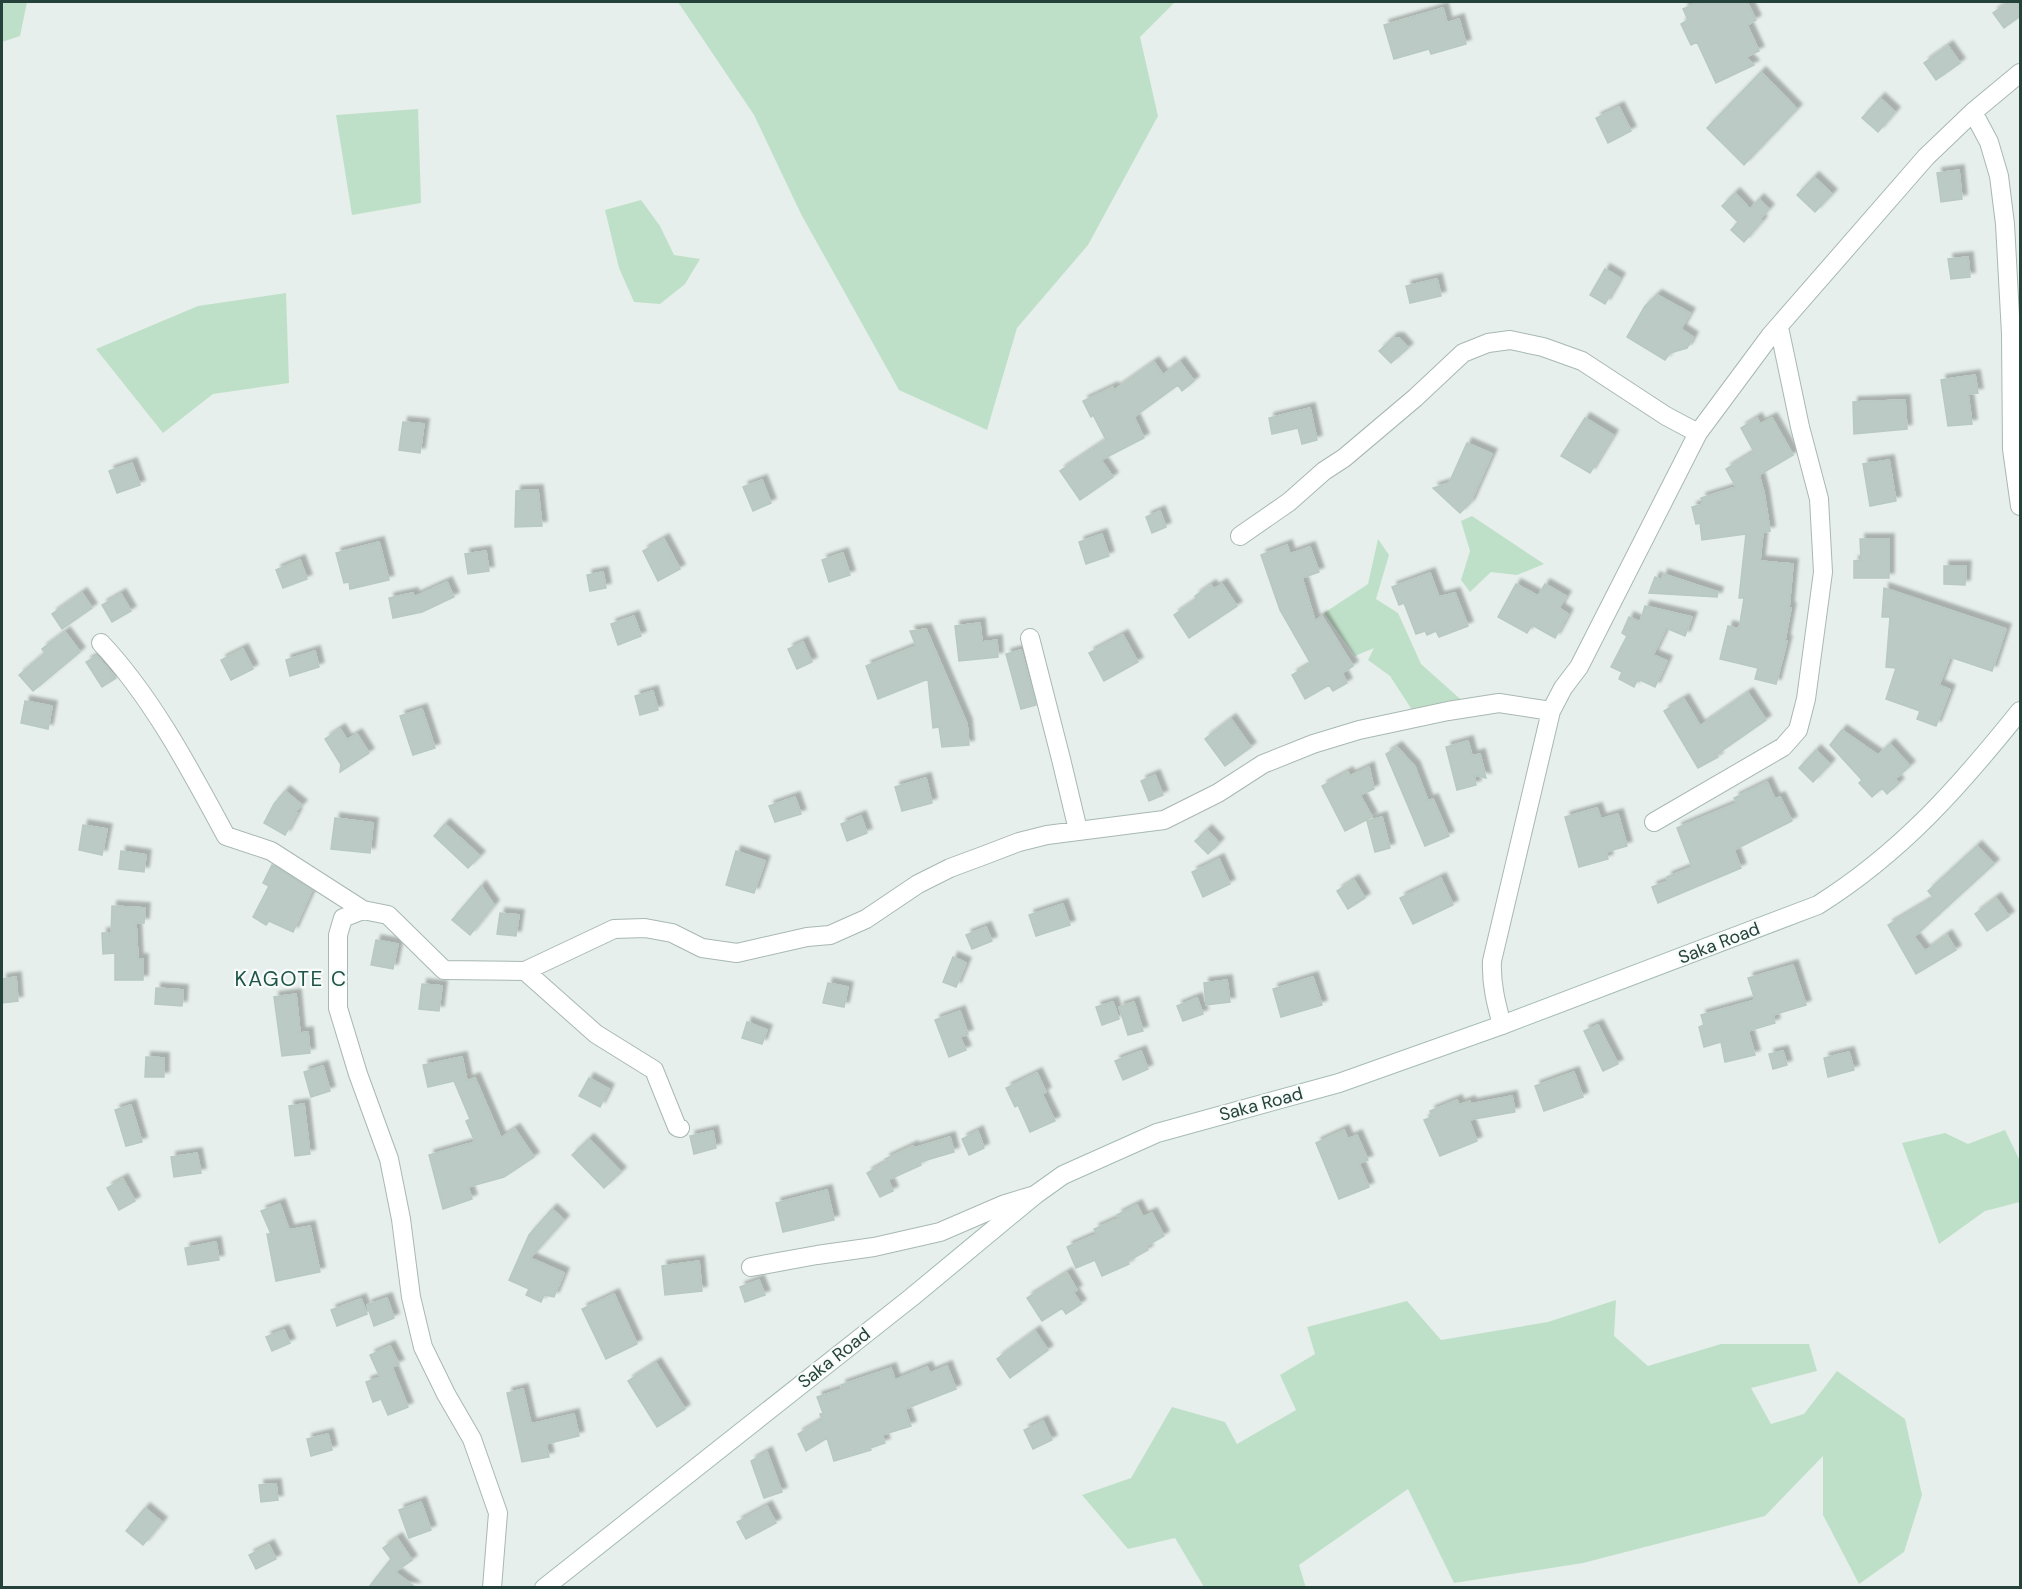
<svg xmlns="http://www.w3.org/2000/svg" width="2022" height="1589" font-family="'DM Sans',sans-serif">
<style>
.green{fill:#bfe0c8}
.building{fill:#bbcac4;stroke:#b8c9c2;stroke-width:1.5;filter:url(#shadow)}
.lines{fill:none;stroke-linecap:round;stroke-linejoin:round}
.street-casing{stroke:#a8b8b2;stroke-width:20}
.secondary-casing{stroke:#a4bbb3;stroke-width:20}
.street{stroke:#fff;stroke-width:18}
.secondary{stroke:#fff;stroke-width:18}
.labels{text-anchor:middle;stroke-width:4.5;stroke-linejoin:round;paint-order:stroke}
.street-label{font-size:18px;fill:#24423a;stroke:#f7fbf9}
.quarter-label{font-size:21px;letter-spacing:1.5px;fill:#1f5548;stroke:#f7fbf9}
</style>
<defs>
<filter id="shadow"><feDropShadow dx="5" dy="-5" stdDeviation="1.5" flood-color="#0004"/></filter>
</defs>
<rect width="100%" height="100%" fill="#e6efeb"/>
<!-- green -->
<path class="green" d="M2 2H27L20 36 2 42Z
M678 2H1175L1140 37 1158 116 1088 245 1017 328 987 430 899 390 801 214 754 115Z
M418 109 421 203 352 215 336 115Z
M641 200 660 226 674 255 700 259 685 284 660 304 634 302 619 268 605 210Z
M286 293 289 383 213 394 163 433 96 349 198 306Z
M1472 516 1544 564 1517 575 1491 572 1470 592 1461 580 1470 551 1461 521Z
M1378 539 1389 555 1376 599 1398 613 1421 664 1467 705 1414 713 1390 676 1368 660 1374 648 1355 656 1324 613 1368 584Z
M2005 1130 2020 1161V1202L1985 1211 1939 1244 1902 1143 1945 1133 1968 1144Z
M1616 1300 1614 1336 1648 1366 1721 1344H1809L1817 1371 1751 1388 1771 1424 1804 1414 1837 1371 1905 1419 1922 1495 1904 1552 1859 1584 1823 1515V1456L1765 1516 1583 1563 1454 1583 1408 1489 1299 1565 1306 1588 1204 1587 1175 1538 1128 1549 1082 1495 1131 1478 1172 1407 1225 1422 1237 1444 1296 1410 1280 1375 1315 1354 1307 1327 1407 1301 1441 1340 1548 1322Z"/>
<!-- building -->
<path class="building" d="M1699 2H1747L1756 20 1747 25 1759 51 1746 57 1754 65 1716 83 1697 42 1691 45 1681 24 1688 20 1683 9Z
M2009 2H2016L2020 8V16L2004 28 1993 13Z
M1443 8 1447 23 1459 19 1466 44 1431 54 1429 49 1394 59 1384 25Z
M1948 46 1960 63 1936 80 1924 63Z
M1761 72 1797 109 1744 165 1707 128Z
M1880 98 1895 112 1878 132 1862 118Z
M1619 107 1631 131 1608 143 1596 118Z
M1959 170 1962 199 1941 202 1937 173Z
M1814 177 1832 194 1815 212 1797 195Z
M1735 193 1750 209 1759 199 1769 209 1760 219 1762 221 1744 242 1731 230 1738 222 1722 206Z
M1968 257 1970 277 1951 279 1948 259Z
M1605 269 1620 278 1605 304 1590 295Z
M1437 279 1441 296 1410 303 1406 286Z
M1657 295 1690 313 1681 329 1693 337 1687 348 1670 353 1665 360 1627 337 1645 306Z
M1393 338H1399L1408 348 1391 363 1379 351Z
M1154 362 1163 375 1180 362 1194 381 1182 391 1178 385 1134 417 1144 438 1101 460 1113 477 1080 500 1060 471 1106 440 1093 415 1091 417 1083 401 1113 387 1114 390Z
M1975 375 1978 393 1968 394 1972 424 1948 426 1941 380Z
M1905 400 1907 429 1854 434 1853 402Z
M1310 408 1317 440 1302 444 1298 428 1272 434 1269 418Z
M1585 418 1613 435 1590 473 1561 456Z
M1757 418 1760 424 1772 418 1793 455 1759 475 1764 493 1770 531 1763 532 1760 561 1793 564 1789 608H1791L1785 640 1787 641 1776 684 1755 679 1758 668 1720 659 1728 626 1739 629 1744 598H1739L1746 534 1702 540 1700 523 1696 524 1692 507 1703 504 1701 498 1736 487 1726 469 1754 452 1741 428Z
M403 422 424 424 420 453 399 450Z
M1467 443 1492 454 1470 503 1460 513 1433 488 1449 483Z
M1889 460 1896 501 1870 506 1863 464Z
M132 463 140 485 117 493 109 471Z
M762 480 771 503 753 511 743 487Z
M538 490 542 526 515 527 516 491Z
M1160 511 1166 527 1152 533 1146 517Z
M1102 534 1109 556 1086 564 1079 542Z
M664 539 680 569 658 581 643 551Z
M1860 539H1889V578H1854V561L1861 560Z
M379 542 389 580 350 589 349 582 344 583 336 553Z
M1287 545 1290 554 1310 547 1319 572 1302 578 1315 621 1322 616 1353 666 1342 673 1347 683 1333 691 1329 685 1305 699 1292 675 1311 664 1280 610 1261 555Z
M486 551 489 571 468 574 465 554Z
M843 553 850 575 829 582 822 560Z
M300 560 307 579 283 588 276 570Z
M1944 566H1966L1965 585 1944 584Z
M603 572 606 588 590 591 587 575Z
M1430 573 1439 597 1455 593 1468 626 1439 637 1436 631 1427 635 1425 631 1416 634 1404 603 1399 605 1392 587Z
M1663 574 1718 592 1717 597 1649 593 1655 577 1661 580Z
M447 582 454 597 422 612 393 618 389 598 413 593 414 597Z
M1222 584 1237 606 1189 638 1174 615 1196 600 1195 596 1211 585 1214 589Z
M1516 584 1538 596 1545 584 1566 596 1559 608 1568 614 1555 638 1532 625 1527 633 1498 617Z
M1884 588 2006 629 1992 671 1950 657 1939 685 1950 690 1936 726 1917 719 1920 711 1886 699 1896 668 1886 667 1890 617H1882Z
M82 593 92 608 62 629 52 614Z
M121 594 131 611 112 622 102 605Z
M1645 606 1692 617 1685 636 1666 628 1653 655 1667 661 1655 687 1638 679 1634 687 1619 679 1622 672 1611 667 1627 636 1622 633 1629 617 1640 622Z
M634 616 641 636 618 645 611 624Z
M980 623 982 642 997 640 998 657 959 661 955 626Z
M926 629 967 724 969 745 942 747 939 727 933 728 928 679 878 699 866 666 916 646 910 631Z
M65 632 80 652 33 691 19 675 45 653 42 649Z
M1123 635 1138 662 1104 681 1089 653Z
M803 642 812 662 797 669 788 649Z
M243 649 253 669 231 680 221 660Z
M1021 650 1036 705 1021 709 1006 654Z
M315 651 319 667 290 676 286 660Z
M97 656 116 678 102 687 86 662Z
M653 691 658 710 640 715 635 696Z
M1748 693 1766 720 1716 755 1718 757 1698 768 1664 711 1684 699 1700 726Z
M25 701 52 706 48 729 21 723Z
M422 709 435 748 413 755 400 716Z
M1231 719 1251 747 1225 766 1205 739Z
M340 729 347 740 357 734 369 753 340 772 341 762 340 763 325 739Z
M1842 730 1878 755 1890 744 1910 766 1895 779 1899 783 1887 794 1882 788 1872 797 1859 783 1862 780 1830 745Z
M1468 741 1472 756 1480 754 1486 778 1474 775 1476 785 1457 790 1446 747Z
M1397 747 1415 767 1428 801 1433 799 1449 836 1425 846 1386 754Z
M1816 750 1830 764 1813 782 1799 768Z
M1369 767 1374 789 1360 795 1372 817 1345 831 1322 786 1348 772 1350 776Z
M1155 775 1163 795 1149 801 1141 781Z
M926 778 932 803 902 811 895 787Z
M1767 782 1775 799 1780 797 1792 821 1734 850 1741 868 1658 903 1652 887 1668 881 1667 877 1692 867 1677 828 1737 803 1734 798Z
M285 791 302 805 294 813H297L285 835 264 823 274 804Z
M795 797 801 814 775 822 769 806Z
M1597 808 1601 819 1618 814 1627 846 1606 852 1608 859 1579 867 1565 817Z
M861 816 867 833 847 841 841 824Z
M1382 817 1390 848 1375 852 1367 821Z
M335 818 373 823 370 853 331 849Z
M445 824 480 856 468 868 434 836Z
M83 825 107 829 102 855 79 850Z
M1207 830 1219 843 1208 854 1195 841Z
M1977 846 1994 864 1914 937 1925 951 1947 935 1956 950 1916 974 1888 925 1934 898 1928 891Z
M121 851 146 855 144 872 119 869Z
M736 851 765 861 754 893 726 885Z
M1219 859 1230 884 1203 897 1192 872Z
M272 865 312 890 293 932 269 921 266 925 253 917 269 886 263 883Z
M1441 878 1453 905 1413 924 1400 898Z
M1354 880 1365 898 1348 909 1337 891Z
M481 886 494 905 470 935 452 920Z
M1996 898 2009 916 1987 931 1975 914Z
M1063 904 1070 925 1036 936 1029 915Z
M112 906 145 908 144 923H136L138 959H143V980H115V953L103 954 102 933H111Z
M500 913 519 915 516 936 497 934Z
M986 927 992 941 972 949 966 935Z
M376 940 398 944 393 969 371 965Z
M953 957 966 963 956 987 943 982Z
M1793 965 1806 1005 1773 1015 1775 1023 1748 1031 1755 1055 1725 1062 1721 1042 1704 1047 1699 1027 1704 1025 1701 1015 1755 1000 1748 978Z
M16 977 18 1001 2 1003V979Z
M1313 977 1322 1005 1281 1017 1273 989Z
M1227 980 1230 1002 1206 1005 1204 983Z
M828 983 848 987 844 1007 823 1003Z
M422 984 442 986 439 1011 419 1009Z
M156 988 183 990 182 1006 155 1004Z
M296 994 300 1033 308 1032 310 1053 282 1056 274 997Z
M1197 998 1203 1014 1183 1021 1177 1006Z
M1113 1002 1119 1019 1102 1025 1096 1007Z
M1134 1002 1143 1031 1128 1035 1119 1007Z
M960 1011 968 1034 960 1037 966 1050 949 1057 935 1020Z
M747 1022 767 1030 762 1044 742 1038Z
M1598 1025 1618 1064 1603 1071 1584 1031Z
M1141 1051 1148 1069 1123 1080 1115 1061Z
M1783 1051 1787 1065 1773 1069 1769 1054Z
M1849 1052 1854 1070 1828 1077 1824 1058Z
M146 1057 164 1058V1077H145Z
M462 1057 467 1081 475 1078 501 1138 515 1129 534 1157 504 1177 468 1187 472 1199 443 1209 429 1155 475 1142 466 1121 470 1119 454 1081 428 1087 423 1065Z
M323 1066 330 1091 311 1097 304 1072Z
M1574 1072 1583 1097 1544 1111 1535 1086Z
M1037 1073 1046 1092 1042 1094 1055 1121 1030 1132 1018 1105 1015 1107 1006 1088Z
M589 1078 609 1089 600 1107 579 1096Z
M1512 1096 1515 1112 1469 1120 1477 1141 1440 1156 1424 1120 1432 1117 1430 1111 1457 1100 1459 1105 1470 1101 1471 1104Z
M304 1104 310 1154 295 1156 289 1106Z
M131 1105 142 1142 126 1146 115 1110Z
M1344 1130 1348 1139 1357 1135 1368 1160 1359 1163 1369 1187 1339 1199 1316 1143Z
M713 1131 716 1148 694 1154 690 1136Z
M978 1131 984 1148 969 1155 962 1139Z
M950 1137 954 1152 920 1162 921 1165 888 1180 893 1191 880 1197 867 1173 887 1162 885 1159 913 1146 914 1148Z
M589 1139 621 1172 604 1188 572 1155Z
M197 1153 201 1173 174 1177 171 1157Z
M123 1179 135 1201 119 1210 107 1188Z
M827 1190 834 1220 783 1232 776 1203Z
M280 1204 289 1230 310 1226 320 1272 276 1281 267 1234H271L261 1211Z
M1137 1205 1143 1217 1152 1213 1164 1236 1146 1246 1148 1250 1128 1261 1129 1264 1102 1276 1095 1260 1076 1268 1067 1247 1097 1234 1094 1229 1119 1218 1117 1215Z
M552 1209 564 1220 530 1258 564 1273 554 1297 544 1295 541 1302 526 1295 529 1289 509 1280 529 1235Z
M216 1242 219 1260 188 1265 185 1248Z
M699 1261 702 1291 665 1295 662 1266Z
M1067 1273 1077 1290 1073 1292 1081 1304 1066 1314 1062 1308 1042 1321 1027 1298Z
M759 1280 765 1295 745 1302 740 1287Z
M614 1294 637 1344 606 1359 582 1309Z
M387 1298 394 1318 374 1326 367 1305Z
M361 1299 367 1314 337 1326 331 1310Z
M284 1330 290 1343 272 1351 266 1337Z
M1035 1331 1048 1350 1010 1378 997 1359Z
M390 1346 399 1364 392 1367 408 1407 388 1415 381 1399 373 1402 366 1382 380 1377 370 1355Z
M656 1363 685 1409 657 1427 628 1381Z
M947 1366 956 1389 905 1409 911 1426 882 1435 885 1443 870 1448 871 1450 834 1461 827 1438 806 1451 798 1434 822 1420 820 1414 823 1413 817 1397 842 1389 841 1385 891 1368 895 1380 927 1367 930 1373Z
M523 1389 531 1424 574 1414 579 1436 546 1444 549 1457 522 1462 507 1393Z
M1043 1421 1052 1440 1033 1449 1024 1430Z
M328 1434 332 1450 311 1456 307 1439Z
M767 1452 782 1492 764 1498 751 1461Z
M276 1484 278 1500 261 1502 259 1485Z
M421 1502 431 1530 409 1538 399 1510Z
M767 1506 776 1523 746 1539 737 1522Z
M145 1508 162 1522 143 1545 126 1531Z
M397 1538 412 1560 395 1572 415 1587H369L391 1559 383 1548Z
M269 1545 276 1559 256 1569 249 1555Z"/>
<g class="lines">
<defs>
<path id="street" d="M1973 112 1989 142 1999 176 2005 224 2011 334 2012 449 2020 506
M1240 536 1289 502 1324 471 1344 458 1415 398 1463 353 1488 343 1510 340 1543 347 1582 361 1666 416 1698 433
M1030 638 1061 759 1078 830
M101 643C152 697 191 771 226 836L271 851 363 910
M1654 822 1783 747 1798 730 1806 699 1823 572 1819 499 1800 427 1779 327
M525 971 614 929 645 928 672 933 702 948 737 953 807 937 830 935 866 919 918 884 950 868 985 855 1019 842 1047 835 1164 820 1218 793 1263 764 1313 744 1359 730 1448 711 1499 703 1551 711
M1502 1025C1496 1003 1491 984 1492 961L1551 711 1563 688 1579 667 1698 433 1770 336 1926 157 1973 112 2020 73
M751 1267 817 1255 874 1247 940 1232 1005 1204 1035 1195
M492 1588 498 1513 472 1439 446 1394 423 1347 411 1297 401 1219 389 1159 358 1074 338 1008V935L343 918 363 910 388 915 444 970 525 971 596 1034 654 1070 677 1127 680 1128"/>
<path id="secondary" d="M544 1588 912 1297 1035 1195 1063 1175 1157 1133 1339 1083 1502 1025 1818 905C1902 852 1959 787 2020 711"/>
</defs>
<!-- street casing -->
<use href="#street" class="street-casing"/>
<!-- secondary casing -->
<use href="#secondary" class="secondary-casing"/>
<!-- street -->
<use href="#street" class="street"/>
<!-- secondary -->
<use href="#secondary" class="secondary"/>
</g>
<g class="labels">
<!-- street labels -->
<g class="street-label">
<text transform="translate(1719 943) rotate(-21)" y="6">Saka Road</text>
<text transform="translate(1261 1104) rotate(-15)" y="6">Saka Road</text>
<text transform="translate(834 1358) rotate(-38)" y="6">Saka Road</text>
</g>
<!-- quarter labels -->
<g class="quarter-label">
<text x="291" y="986">KAGOTE C</text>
</g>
</g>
<!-- border -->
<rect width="2022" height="1589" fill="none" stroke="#24423a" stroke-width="6"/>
</svg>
